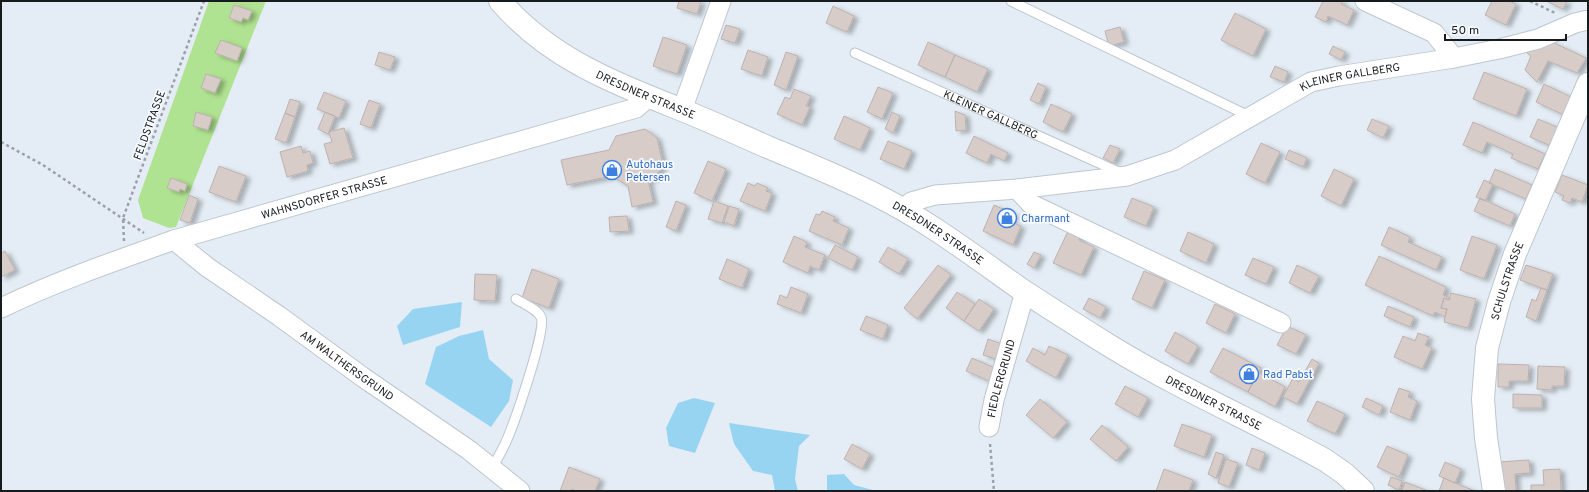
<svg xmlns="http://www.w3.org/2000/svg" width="1589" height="492" font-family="Overpass,sans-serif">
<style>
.green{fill:#b0e391}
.water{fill:#97d4f2}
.building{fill:#d8ccc9;stroke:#beb1af;filter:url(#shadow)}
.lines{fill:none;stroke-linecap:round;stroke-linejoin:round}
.lane-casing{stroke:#bec6ce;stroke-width:11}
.street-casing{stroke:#bec6ce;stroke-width:21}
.secondary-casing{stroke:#bec6ce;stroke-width:24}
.path{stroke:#9ba1a8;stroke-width:2.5;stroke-dasharray:3 3;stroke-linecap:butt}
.lane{stroke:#fff;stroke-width:9}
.street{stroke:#fff;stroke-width:19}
.secondary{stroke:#fff;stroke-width:22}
.labels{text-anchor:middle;stroke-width:3.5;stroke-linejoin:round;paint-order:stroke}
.street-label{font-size:11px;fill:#181b1e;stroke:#f5faff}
.shop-label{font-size:11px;fill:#366cbe;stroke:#f5faff;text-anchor:start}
</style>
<defs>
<filter id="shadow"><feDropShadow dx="4.5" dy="2.5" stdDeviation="2" flood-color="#0004"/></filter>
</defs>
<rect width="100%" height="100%" fill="#e4edf5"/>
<!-- green -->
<path class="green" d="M209 1H266L176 227 169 228 143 218 138 200Z"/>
<!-- water -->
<path class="water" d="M462 302 460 327 403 345 397 326 413 309Z
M483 330 489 359 513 380 509 401 491 427 425 384 436 347 459 336Z
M694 398 715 403 695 453 669 446 666 428 678 403Z
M729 423 810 435 799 446 795 479 798 491H775L772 475 753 471 734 444Z
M844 474 854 485 877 491H827V475Z"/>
<!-- building -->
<path class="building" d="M679 1H701L697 14 677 8Z
M1323 1H1343L1341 4 1354 10 1347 25 1328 16 1326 22 1315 17Z
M1492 1H1509L1516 4 1506 25 1485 15Z
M1546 1H1567L1563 9Z
M234 5 252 11 248 20 243 18 241 22 229 18Z
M833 6 854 16 847 32 826 23Z
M1235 13 1266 29 1253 56 1221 40Z
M726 25 740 29 735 43 721 39Z
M1120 27 1124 42 1109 46 1105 31Z
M663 37 687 45 677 74 653 66Z
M221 40 242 48 237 61 215 53Z
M1550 41 1586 58 1577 73 1548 61 1537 82 1525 70 1531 56 1527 53 1530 45Z
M928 42 955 55 945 77 918 65Z
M1333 46 1345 52 1341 60 1329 54Z
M748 50 768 57 762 76 741 69Z
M379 52 395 57 390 70 375 65Z
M786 52 798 56 786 90 774 85Z
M955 55 988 69 977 92 945 77Z
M1275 66 1288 72 1284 82 1270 77Z
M1484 72 1527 89 1516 116 1473 99Z
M206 74 221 79 215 93 201 88Z
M1038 83 1046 87 1039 104 1030 100Z
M1544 84 1573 98 1564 115 1536 102Z
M878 87 893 93 882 119 867 112Z
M794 89 811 96 806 106 810 107 802 125 777 114 785 97 790 99Z
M324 92 346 101 339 118 317 109Z
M290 99 300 102 295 117 285 113Z
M369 100 380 104 371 128 360 124Z
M1051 104 1072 114 1063 132 1043 122Z
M955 111 965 115 966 130 956 131Z
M196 112 212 117 208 130 193 126Z
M325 112 335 116 328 134 318 129Z
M892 112 900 116 893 133 885 129Z
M285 113 295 117 286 143 275 139Z
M844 116 870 128 860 150 834 139Z
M1372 119 1389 126 1383 138 1367 130Z
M1538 119 1559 128 1551 146 1530 137Z
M1473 122 1545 154 1538 169 1511 158 1513 154 1487 142 1482 153 1463 145Z
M344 128 353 158 330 164 324 144 332 142 329 132Z
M645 129 657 138 663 165 655 178 648 180 653 202 632 207 628 186 612 176 567 185 561 160 609 150 616 136Z
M974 136 1008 153 1004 161 991 154 987 163 966 153Z
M888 141 912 151 904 169 880 159Z
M1261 143 1280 152 1265 183 1246 174Z
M1110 145 1120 149 1113 163 1103 158Z
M301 146 303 153 310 151 313 163 307 165 308 171 287 177 280 152Z
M1289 150 1307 158 1303 167 1285 159Z
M708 161 726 169 712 201 694 193Z
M219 166 246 176 236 202 209 192Z
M1334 169 1354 179 1341 206 1321 196Z
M1495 169 1532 185 1526 199 1489 183Z
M1562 175 1588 185 1582 202 1572 198 1570 203 1562 200 1564 196 1555 192Z
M171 178 187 184 185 191 180 189 179 192 167 188Z
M1484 180 1493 184 1485 201 1476 197Z
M748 183 755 186 757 183 768 188 766 191 772 193 765 211 740 201Z
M189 195 198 199 190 223 180 220Z
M1132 198 1154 207 1146 226 1124 217Z
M1480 198 1515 214 1510 226 1474 211Z
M676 201 686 205 676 231 666 227Z
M714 201 728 206 722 223 708 219Z
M994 205 1014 214 1011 222 1021 226 1013 245 983 231Z
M729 206 739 209 734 226 724 222Z
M822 211 835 217 833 221 849 228 842 245 809 231 816 214 820 215Z
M627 216 629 231 610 232 609 217Z
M1389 227 1410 237 1408 242 1442 257 1436 270 1381 245Z
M1068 231 1080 236 1079 240 1094 247 1081 275 1053 263Z
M1188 232 1214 244 1206 263 1180 251Z
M794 236 807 242 805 247 825 255 819 270 810 266 808 273 783 262Z
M1472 236 1497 245 1484 279 1460 270Z
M835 245 858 257 852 270 828 258Z
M888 247 908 259 899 274 879 262Z
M5 251 15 270 1 277V253Z
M1034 252 1041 255 1034 268 1027 264Z
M1379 256 1446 287 1443 295 1450 298 1449 300 1444 298 1441 308 1447 309 1445 317 1435 312 1433 316 1365 285Z
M1253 258 1274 267 1266 284 1245 275Z
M727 259 749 269 742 288 719 279Z
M938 265 951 275 917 319 904 308Z
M1297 265 1319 276 1310 293 1289 283Z
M1526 265 1553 274 1547 290 1520 280Z
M532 269 559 279 549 308 522 298Z
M1144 271 1165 280 1152 308 1132 299Z
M475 274 497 275 495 301 474 300Z
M791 287 808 294 801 313 777 304 780 295 787 298Z
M1541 288 1547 290 1536 321 1526 317 1532 299 1536 301Z
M957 292 975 304 964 321 946 308Z
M1451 293 1476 299 1468 328 1444 322 1447 309 1441 308 1444 298 1449 300Z
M1089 298 1106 307 1100 318 1083 309Z
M979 299 994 309 979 331 964 321Z
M1215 304 1235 314 1226 333 1206 323Z
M1388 306 1414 317 1410 327 1384 316Z
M866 316 888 325 883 339 860 330Z
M1287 326 1306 335 1296 354 1277 345Z
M1175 332 1198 346 1188 364 1165 351Z
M1418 333 1429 337 1425 345 1432 348 1422 369 1394 357 1403 336 1415 341Z
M988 339 1002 344 996 359 983 355Z
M1049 346 1068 355 1056 378 1026 361 1033 348 1045 355Z
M1223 348 1261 368 1248 392 1210 372Z
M972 358 995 368 989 381 966 371Z
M1312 359 1319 363 1297 404 1283 397 1293 378 1299 382Z
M1498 364 1529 365 1528 381H1509V387H1498Z
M1538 366 1565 367 1564 386H1552V390L1537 389Z
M1258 372 1285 387 1275 407 1248 392Z
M1125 386 1148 398 1138 417 1115 404Z
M1399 388 1410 392 1408 397 1417 401 1410 420 1390 412Z
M1513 394 1542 395V408H1513Z
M1366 398 1383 406 1379 415 1362 407Z
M1040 399 1067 422 1053 438 1026 415Z
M1317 401 1345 414 1335 434 1307 421Z
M1182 424 1212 435 1204 457 1174 446Z
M1102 425 1128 447 1116 461 1090 439Z
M852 444 870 454 862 469 844 459Z
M1387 446 1408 455 1399 477 1377 467Z
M1252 448 1265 453 1259 470 1246 465Z
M1216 452 1224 455 1216 478 1208 474Z
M1226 459 1238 463 1229 487 1218 483Z
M1529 460 1530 473 1515 474 1516 491H1501L1499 462Z
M1445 462 1461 469 1455 483 1439 476Z
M569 467 600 479 595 491H576L572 489 571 491H560Z
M1164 469 1193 480 1189 491H1156Z
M1560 469 1561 491H1531V485H1544L1543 470Z
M1391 477 1402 481 1399 490 1388 485Z
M1444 478 1455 483 1475 491H1439Z
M1405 482 1428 491H1402Z"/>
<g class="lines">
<defs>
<g id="lane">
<path d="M1011 1 1251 117"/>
<path id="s1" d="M855 53 1121 173"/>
<path d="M492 468C497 460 501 452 505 444 513 427 547 330 541 317 537 309 524 304 516 299"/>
</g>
<g id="street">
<path d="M1365 1 1434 33 1454 58"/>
<path d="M682 110 721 1"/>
<path d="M1017 189 1031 204 1281 323"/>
<path id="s2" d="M904 210 911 202 935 195 1017 189 1127 176 1175 160 1311 82 1339 76 1454 58 1499 49 1538 39 1575 23 1588 20"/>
<path id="s3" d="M174 240 207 267 279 316 364 378 469 450 520 491"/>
<path id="s4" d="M1 308C57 281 115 261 174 240L636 108 649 97"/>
<path id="s5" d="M989 427 994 400 1025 292"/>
</g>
<g id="secondary">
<path id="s6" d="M500 1C550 59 613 82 682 110 712 122 740 135 770 148 806 163 843 178 878 196 930 222 975 257 1022 290 1051 309 1081 328 1110 346 1180 389 1254 421 1325 460L1345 474 1363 491"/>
<path id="s7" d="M1494 491 1486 438 1483 399 1487 348 1499 302 1515 254 1588 84"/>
</g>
</defs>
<!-- lane casing -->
<use href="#lane" class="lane-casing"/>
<!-- street casing -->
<use href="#street" class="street-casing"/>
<!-- secondary casing -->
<use href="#secondary" class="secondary-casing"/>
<!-- path -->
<path class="path" d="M1530 1 1555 13
M1 142 43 165 144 233
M124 241 123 218 204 1
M990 444 994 491"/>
<!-- lane -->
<use href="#lane" class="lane"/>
<!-- street -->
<use href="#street" class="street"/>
<!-- secondary -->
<use href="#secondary" class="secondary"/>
</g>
<!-- icons -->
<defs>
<symbol id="shop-ring" viewBox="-11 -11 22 22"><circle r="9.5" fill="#f5faff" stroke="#3f7fe0" stroke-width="1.5"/><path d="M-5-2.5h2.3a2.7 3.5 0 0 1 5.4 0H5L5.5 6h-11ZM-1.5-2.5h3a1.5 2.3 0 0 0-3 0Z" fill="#3f7fe0"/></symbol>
</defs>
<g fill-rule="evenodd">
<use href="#shop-ring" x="601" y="159" width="22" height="22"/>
<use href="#shop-ring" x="996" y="207" width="22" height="22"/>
<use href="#shop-ring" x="1238" y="363" width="22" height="22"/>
</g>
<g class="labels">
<!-- street labels -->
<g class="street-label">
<text dy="4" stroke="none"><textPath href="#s2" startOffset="475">KLEINER GALLBERG</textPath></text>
<text dy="4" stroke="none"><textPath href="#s6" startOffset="175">DRESDNER STRASSE</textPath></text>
<text dy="4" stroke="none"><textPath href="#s1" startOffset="149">KLEINER GALLBERG</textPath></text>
<text transform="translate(149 125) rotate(-70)" y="4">FELDSTRASSE</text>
<text dy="4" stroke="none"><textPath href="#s4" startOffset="342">WAHNSDORFER STRASSE</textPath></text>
<text dy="4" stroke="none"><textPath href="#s6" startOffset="499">DRESDNER STRASSE</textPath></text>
<text dy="4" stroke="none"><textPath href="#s7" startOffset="214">SCHULSTRASSE</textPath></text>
<text dy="4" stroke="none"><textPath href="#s3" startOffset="214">AM WALTHERSGRUND</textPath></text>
<text dy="4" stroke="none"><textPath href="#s5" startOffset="50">FIEDLERGRUND</textPath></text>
<text dy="4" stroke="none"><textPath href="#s6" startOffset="823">DRESDNER STRASSE</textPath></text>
</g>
<!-- shop labels -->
<g class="shop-label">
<text x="626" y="168">Autohaus<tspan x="626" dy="13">Petersen</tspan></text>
<text x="1021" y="222">Charmant</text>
<text x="1263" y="378">Rad Pabst</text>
</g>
</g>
<!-- border -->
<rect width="1589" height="492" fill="none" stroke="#181b1e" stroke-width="4"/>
<!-- scale -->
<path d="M1445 34v6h121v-6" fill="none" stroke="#181b1e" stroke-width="2"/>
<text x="1451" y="34" font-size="12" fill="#181b1e" stroke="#f5faff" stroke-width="3" paint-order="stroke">50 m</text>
</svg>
